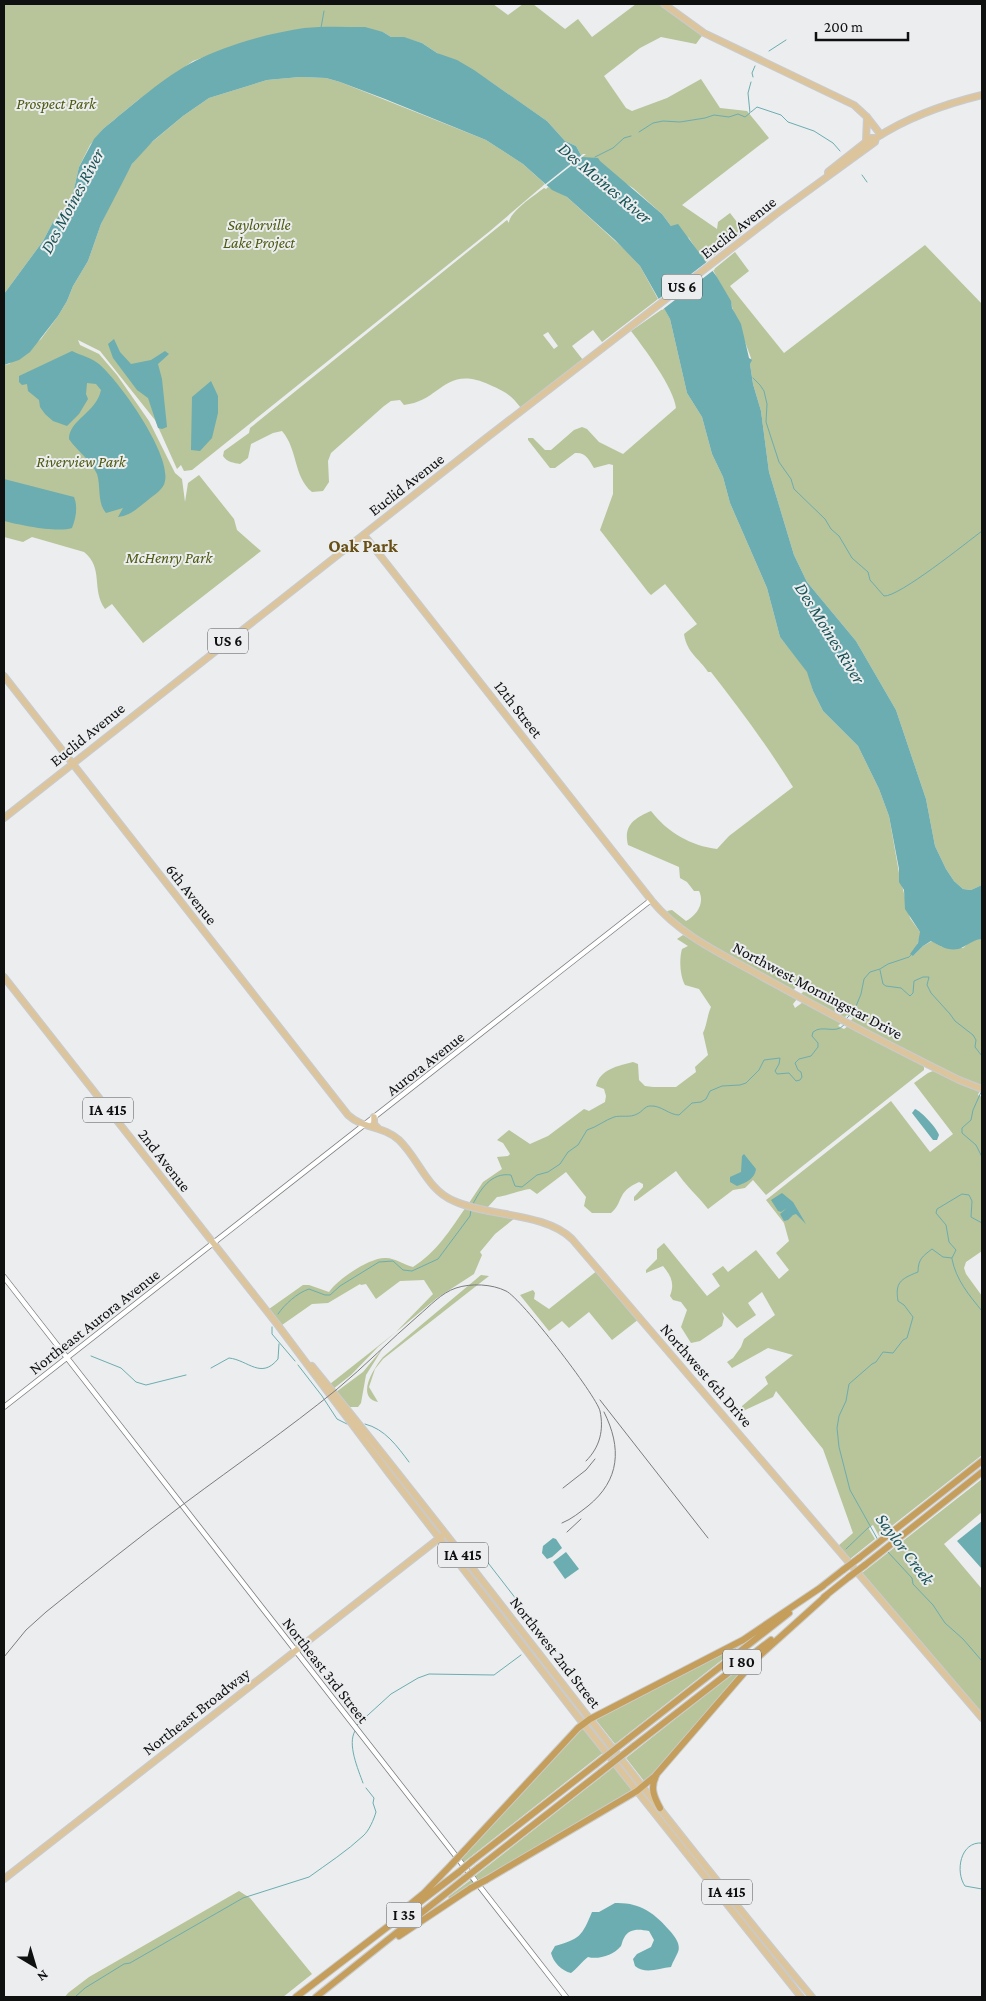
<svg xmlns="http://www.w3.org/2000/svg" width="986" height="2001" font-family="'Crimson Pro',serif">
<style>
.green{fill:#b8c49a;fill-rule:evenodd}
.water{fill:#6badb0}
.pier{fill:#ebedef}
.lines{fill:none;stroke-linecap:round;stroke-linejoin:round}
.stream{stroke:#6badb0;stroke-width:1}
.minor-casing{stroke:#797b7d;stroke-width:6}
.major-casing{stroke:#cacaca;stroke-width:8}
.highway-casing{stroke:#cacaca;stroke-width:8}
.minor{stroke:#fff;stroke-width:4.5}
.major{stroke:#dcc59c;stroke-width:5.5}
.highway{stroke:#c49e5a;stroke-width:6}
.rail{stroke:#7a7c7d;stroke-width:1}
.highway-bridge-casing{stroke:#cacaca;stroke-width:8;stroke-linecap:butt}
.highway-bridge{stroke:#c49e5a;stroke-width:6}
.labels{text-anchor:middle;stroke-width:4;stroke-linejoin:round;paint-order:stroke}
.shield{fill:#ebedef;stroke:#515253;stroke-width:1}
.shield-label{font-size:15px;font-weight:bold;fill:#0f1010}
.park-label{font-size:16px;font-style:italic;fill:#4c5a0f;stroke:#ebedef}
.street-label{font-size:16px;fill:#0f1010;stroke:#ebedef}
.water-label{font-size:18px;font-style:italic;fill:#195355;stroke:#ebedef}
.neighbourhood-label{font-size:18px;font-weight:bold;fill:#674f15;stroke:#ebedef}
</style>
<rect width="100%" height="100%" fill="#ebedef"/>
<!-- green -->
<path class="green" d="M4 4H493L508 15 523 4H533L565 29 578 19 592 37 636 4H664L704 33 696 44 661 37 640 48 604 76 626 108 632 111 667 98 701 79 720 108 747 111 769 138 682 205 717 229 718 222 730 213 744 231 743 233 706 262 699 254 689 238 671 226 662 214 633 188 582 157 576 146 565 141 547 121 488 80 437 53 422 43 409 39 391 37 383 32 306 28 249 41 193 61 138 100 103 129 90 145 79 167 71 202 67 208 53 222 43 241 4 294Z
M300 77 326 78 340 82 486 140 523 164 545 184 490 231 192 470 184 471 181 465 177 469 155 420 100 351 78 340 80 345 99 354 117 375 149 421 175 473 182 479 185 502 188 483 199 475 234 519 237 530 261 551 143 643 112 604 105 609C91 589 104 568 84 552L32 537 23 542 4 537V365L9 364 41 339 58 316 67 301 73 286 88 261 101 224 118 189 132 164 145 148 183 116 209 98 267 80Z
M548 187 567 197 624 249 640 266 658 299 602 342 593 330 572 346 583 360 521 408C511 395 506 392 490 385 444 364 442 401 404 405L400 400 391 401 384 406 331 453 328 461 329 482 323 491 312 492C293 476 298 449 282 431L273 433 251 444 248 458 240 464C234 463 227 462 223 456L224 451 249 433 250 428 507 220 509 223C509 212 535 195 544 188L546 189ZM548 332 558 346 554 349 543 335Z
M925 245 982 304V885L971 890 963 889 954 881 946 869 935 846 926 799 896 710 856 641 807 582 794 555 769 472 761 411 753 384 750 364 751 358 732 307 731 303 713 270 735 252 749 271 730 286 784 353Z
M664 308 670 319 687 393 702 417 712 454 723 477 730 503 767 588 780 637 808 672 813 691 823 711 858 746 879 789 889 816 899 873 910 918 920 932V937L913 956 923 946 932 941 942 947 963 948 972 940 982 939 981 1086 956 1076 850 1022 853 1018 847 1015 844 1018 800 995 806 989 797 985 793 991C765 975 681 936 667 911L672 910 686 921C697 915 705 903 699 891H694L687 882 680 878 679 867 628 845C623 825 635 818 651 811 667 832 691 846 717 849L729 836 793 787C768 747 740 709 711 672H708C698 657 687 653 684 634L697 624 665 584 651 595 648 592 600 530 613 494V465L609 464 594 468C589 460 586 452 575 453L555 468H550L528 440V438H533L545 450H551L574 430 582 427 587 429 599 442 623 454 676 408C674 388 644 348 631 331Z
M683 935 797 999 793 1004 795 1008 803 1002 805 1003 842 1022 838 1026 844 1029 848 1026 920 1063 924 1067V1070L766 1195 753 1180 745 1188 733 1190 708 1209C698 1196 685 1185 676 1171L637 1200 634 1201V1197L643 1187V1184L639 1182C616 1192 624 1202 611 1213H592L584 1206 586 1197 566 1172 537 1194 530 1189C521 1190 503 1197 497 1197L487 1208 469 1203 483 1182 502 1169 497 1157 508 1156 510 1154 503 1143 497 1140 509 1130 530 1144 548 1136 584 1109 589 1111 605 1102 606 1096 604 1089 596 1086C600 1069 618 1066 633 1062L638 1064 639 1080 645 1086 653 1087H676L696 1072 695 1067 708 1055 703 1033C707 1025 707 1016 711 1007L699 989 685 985C680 976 679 959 682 949L688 946 677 939Z
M933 1071 980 1090 978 1095 982 1097V1251L966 1262 964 1268 966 1274 982 1296V1455L879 1536 873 1525 870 1527 869 1529 875 1539 850 1559 838 1546 853 1533 823 1449 776 1391 773 1397 743 1411 742 1406 768 1384 765 1377 793 1355 768 1348 732 1368 727 1362 733 1358 741 1347 744 1339 775 1315 762 1292 748 1303 756 1315 737 1328 722 1312 724 1318 722 1326 700 1341 691 1343 681 1327 687 1310 681 1302 673 1300 670 1296C675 1283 671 1276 663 1266L646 1273V1270L657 1259V1249L664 1243 707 1296 720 1286 712 1274 723 1266 728 1272 756 1250 779 1279 789 1270 776 1253 789 1241 784 1223 766 1200 891 1101 930 1152 953 1134 914 1083 928 1073Z
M466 1207 515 1218 495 1234 480 1252 482 1255 474 1274 437 1298 378 1347 351 1375 333 1389 330 1384 396 1332 433 1294 424 1280 400 1281 376 1299 366 1284 361 1285 360 1284 328 1303 312 1304 282 1325 269 1309 303 1285H309L329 1292C338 1279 370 1257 386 1258 395 1258 404 1265 413 1267 437 1252 450 1230 466 1207Z
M598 1270 639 1319 612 1340 589 1312 569 1328 562 1321 549 1331 520 1295 533 1290 535 1293 534 1299 549 1309Z
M481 1275 489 1276 383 1359 375 1369 369 1387 378 1402C355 1397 374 1368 383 1357Z
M383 1348 366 1375 361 1403 358 1407H350L336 1392 363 1372Z
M982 1479V1512L944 1544 982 1589V1714L862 1573Z
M751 1637 615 1744 596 1720 717 1657Z
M756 1655 653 1775 644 1781 626 1758Z
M584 1728 604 1752 464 1862 461 1857 582 1729Z
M615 1766 634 1790 480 1881 475 1876Z
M472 1879 475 1884 450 1899 448 1897Z
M239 1891 250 1898 312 1974 283 1997H65L68 1993 89 1977Z"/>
<!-- water -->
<path class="water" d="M365 27 383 32 391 37H404L422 43 437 53 457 60 474 70 547 121 565 141 576 146 582 157 598 158 600 161 662 214 671 226 678 224 717 277 731 301 732 308 741 324 749 358 752 360 750 364 753 384 761 411 769 472 794 555 807 582 856 641 896 710 926 799 935 846 946 869 954 881 963 889 971 890 982 885V939C973 940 971 943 963 947 952 953 941 947 931 941L923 946 913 956 910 954 918 943 920 932 905 909 904 890 899 882V869L889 816 879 789 858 746 823 711 813 691 807 672 780 637 767 588 730 503 723 477 712 454 702 417 687 393 670 319 640 266 615 240 567 197 552 190 523 164 486 140 385 99 340 82 326 78 300 77 267 80 209 98 183 116 153 141 132 164 101 224 88 261 73 286 67 301 58 316 30 352 19 360 4 365V294L43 241 53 222 67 208 71 202 79 167 94 139 103 129C130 107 165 76 195 61 226 45 270 33 304 28 324 26 345 27 365 27Z
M114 339 120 352 131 364 151 360 165 351 169 354 158 364 162 379 167 427 162 429 158 428 148 398 137 390 113 358 108 344Z
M72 351C80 355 92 358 99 364 120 382 171 454 165 481 164 489 154 495 148 500 139 507 130 516 118 517L123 508 106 513C97 503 101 486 97 474 91 460 77 451 69 439 69 420 96 413 101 390L96 384 87 383 86 394 88 399 79 414 67 426 53 421 45 414 40 407 39 400 28 391 27 384 22 385 19 382V376Z
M211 381 218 396V413L212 438 200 451 191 450 192 397Z
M4 479 74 497C78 507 76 518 72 528 57 533 20 525 4 521Z
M915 1109C921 1111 937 1128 939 1135L937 1140H933L912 1113Z
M744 1154 756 1169C755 1179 745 1183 737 1186L730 1182V1177L741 1172 742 1156Z
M782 1193 793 1202 806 1224 796 1214 793 1215 788 1220 784 1221 780 1214 787 1208 781 1212 778 1211 771 1200Z
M982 1521V1569L957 1541Z
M553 1538 556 1539 562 1548 552 1557 547 1559 542 1553 543 1546Z
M566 1552 579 1569 565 1579 553 1562Z
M615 1903C639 1902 655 1913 670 1931 675 1937 681 1944 678 1952 676 1957 673 1961 671 1967 659 1968 646 1975 635 1966L633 1959 637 1954 651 1947 654 1940 649 1931C639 1929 629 1928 624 1938 622 1941 622 1944 621 1946 614 1955 598 1960 588 1957 581 1962 578 1968 571 1973 562 1971 553 1962 551 1953L555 1946C580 1939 582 1936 592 1912H599Z"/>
<!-- pier -->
<path class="pier" d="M583 154H586L544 187 543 186Z
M708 261 715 269 662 310 656 301Z"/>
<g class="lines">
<!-- stream -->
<path class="stream" d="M321 28 324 11
M769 51 786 40
M753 77 752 73 755 66
M751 112 757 107 781 115 788 122 814 131 833 143 840 151
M639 132 653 123 663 121 680 122 705 118 714 115 729 117 738 114 745 117 750 113 748 93 751 82
M595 157 613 148 624 138 631 136
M862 175 867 182
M753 378 760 385 764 391 767 404 766 422 779 462 791 479 794 489 825 519 831 529 839 536 852 558 868 572 870 580 884 596C899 597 966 543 982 531
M880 970 883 984 886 986 901 988 910 996 913 993 914 981 923 977H929L927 985 931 993 950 1014 955 1021 973 1035 976 1040 975 1047 982 1056
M847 1018 854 1011 861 994 864 979 870 972 880 969 888 964 909 957 912 954
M982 1090 973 1110 971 1120 962 1128V1133L976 1145 982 1157
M473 1204C480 1190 491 1172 511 1175L515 1186 522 1187 537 1175 548 1172 560 1164 568 1152 578 1145 587 1130C597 1127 605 1120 614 1117 621 1115 630 1118 637 1114 642 1112 645 1106 650 1106 661 1105 669 1115 679 1115L692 1103 701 1102 706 1099 710 1091 722 1086 740 1085 746 1083 759 1070 764 1060 780 1058 779 1064 775 1071 777 1074 789 1073 796 1081 800 1080 802 1077 801 1072 798 1070 795 1063 799 1059 811 1056 818 1047V1043L812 1036 813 1032C823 1024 835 1035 844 1025
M952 1258 956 1250 949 1242 946 1225 936 1213 937 1209 962 1194 969 1195 972 1201 971 1217 982 1223
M952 1259C956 1280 969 1295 982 1311
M278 1314C285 1304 297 1293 309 1289L325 1295H330L340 1286 379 1262 393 1261 403 1270 412 1271 438 1259 470 1216 471 1210
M272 1327V1334L295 1361
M91 1356 121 1368 136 1382 146 1385 186 1375
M298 1365 322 1396 337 1419 347 1424
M211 1368 229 1358C248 1360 261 1380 278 1359L279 1344
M365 1424C385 1429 397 1446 409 1462
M878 1540 850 1490 839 1447 837 1428 839 1416 846 1401 849 1384 872 1364 876 1362 883 1352 893 1353 903 1340 907 1338 913 1317 904 1305 898 1301C895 1283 900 1279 918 1272 918 1259 923 1256 932 1249L943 1257 952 1258
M846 1549 869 1527
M887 1551 912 1578 913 1584 933 1605 945 1623 963 1639 982 1661
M482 1555 530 1617 542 1635
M357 1725 391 1694 418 1678 429 1674 494 1675 521 1655
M355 1731C347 1744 358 1769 363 1783
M982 1843C960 1841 955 1872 965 1886L982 1889
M75 1997 85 1988 124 1964 130 1963 243 1898 309 1877C327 1864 347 1851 363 1836 369 1831 374 1819 376 1812L373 1803 374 1798 366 1788"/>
<defs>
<path id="minor" d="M4 1277 566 1997
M4 1407 651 900"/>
<path id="major" d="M664 4 704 33 854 105 867 117 881 135
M866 141 867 117
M828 176V172L871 138H876
M364 535 652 901C681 936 722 954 761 976 826 1012 892 1047 959 1080L982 1089
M4 676 348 1115C363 1129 384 1126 399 1140 419 1159 427 1190 454 1201 489 1217 544 1212 572 1239L982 1718
M4 818 485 439 776 214 875 142 876 138C908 117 945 104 982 95
M4 977 277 1324 388 1472 578 1717 801 1997
M374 1117V1124L378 1128
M312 1366C482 1574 640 1791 812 1997
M4 1879 442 1536"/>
<path id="highway" d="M859 1558 982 1461
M865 1565 982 1472
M820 1588 843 1570
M824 1597 849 1577
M628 1739 789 1613
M634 1746 771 1640
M656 1776C650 1788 654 1797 660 1808
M464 1851 578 1728 590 1719 743 1640 823 1586
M472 1861 595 1765
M478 1868 601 1772
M486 1880 637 1791 655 1776 757 1658 827 1595
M402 1911 424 1893 452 1864
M399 1936 471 1888
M296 1997 459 1872
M316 1997 464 1879"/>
</defs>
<!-- minor casing -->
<use href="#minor" class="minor-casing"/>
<!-- major casing -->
<use href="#major" class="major-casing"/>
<!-- highway casing -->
<use href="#highway" class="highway-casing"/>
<!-- minor -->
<use href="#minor" class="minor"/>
<!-- major -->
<use href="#major" class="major"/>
<!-- highway -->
<use href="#highway" class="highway"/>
<!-- rail -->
<path class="rail" d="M600 1400 708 1538
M563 1488 586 1470 595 1459
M562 1523C572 1519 580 1512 588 1506 620 1480 622 1448 604 1412
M567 1532 581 1519
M4 1657 26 1630 46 1612C92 1575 138 1538 185 1503 236 1465 288 1429 336 1390 365 1366 390 1340 418 1316 430 1306 441 1293 456 1288 471 1283 492 1284 506 1291 521 1298 596 1395 600 1411 604 1430 600 1447 586 1461"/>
<defs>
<path id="highway-bridge" d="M843 1570 859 1558
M849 1577 865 1565
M595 1765 628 1739
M601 1772 634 1746
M452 1864 464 1851
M459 1872 472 1861
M464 1879 478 1868
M471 1888 486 1880"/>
</defs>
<!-- highway-bridge casing -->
<use href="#highway-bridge" class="highway-bridge-casing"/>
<!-- highway-bridge -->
<use href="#highway-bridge" class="highway-bridge"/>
</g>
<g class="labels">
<!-- shield labels -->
<g class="shield">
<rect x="662" y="274.5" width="40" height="25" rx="4"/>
<rect x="208" y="628.5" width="40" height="25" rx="4"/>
<rect x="83" y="1097.5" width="50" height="25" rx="4"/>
<rect x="438" y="1542.5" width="50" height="25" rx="4"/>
<rect x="723" y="1649.5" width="38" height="25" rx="4"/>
<rect x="702" y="1879.5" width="50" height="25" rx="4"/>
<rect x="386.5" y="1902.5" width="35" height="25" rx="4"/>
</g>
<g class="shield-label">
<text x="682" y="292">US 6</text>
<text x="228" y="646">US 6</text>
<text x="108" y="1115">IA 415</text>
<text x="463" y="1560">IA 415</text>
<text x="742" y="1667">I 80</text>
<text x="727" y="1897">IA 415</text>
<text x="404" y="1920">I 35</text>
</g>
<!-- park labels -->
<g class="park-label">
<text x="56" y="109">Prospect Park</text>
<text x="259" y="230">Saylorville<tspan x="259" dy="18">Lake Project</tspan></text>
<text x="81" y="467">Riverview Park</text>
<text x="169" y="563">McHenry Park</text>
</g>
<!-- street labels -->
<g class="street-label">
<text transform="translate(738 227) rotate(-38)" y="6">Euclid Avenue</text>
<text transform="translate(406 484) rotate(-38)" y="6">Euclid Avenue</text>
<text transform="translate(519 709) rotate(52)" y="6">12th Street</text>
<text transform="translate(87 734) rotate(-39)" y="6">Euclid Avenue</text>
<text transform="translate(192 894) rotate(52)" y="6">6th Avenue</text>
<text transform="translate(818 990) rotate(28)" y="6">Northwest Morningstar Drive</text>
<text transform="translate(425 1063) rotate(-38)" y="6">Aurora Avenue</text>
<text transform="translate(165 1160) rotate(52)" y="6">2nd Avenue</text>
<text transform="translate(94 1321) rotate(-38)" y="6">Northeast Aurora Avenue</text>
<text transform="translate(707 1375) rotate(49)" y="6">Northwest 6th Drive</text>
<text transform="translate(556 1652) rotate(52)" y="6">Northwest 2nd Street</text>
<text transform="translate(326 1670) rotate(52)" y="6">Northeast 3rd Street</text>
<text transform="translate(196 1711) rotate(-38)" y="6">Northeast Broadway</text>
</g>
<!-- water labels -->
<g class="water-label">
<text transform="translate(605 183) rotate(40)" y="6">Des Moines River</text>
<text transform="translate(72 201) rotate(-62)" y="6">Des Moines River</text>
<text transform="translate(830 633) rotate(58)" y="6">Des Moines River</text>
<text transform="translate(905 1549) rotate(53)" y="6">Saylor Creek</text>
</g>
<!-- neighbourhood labels -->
<g class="neighbourhood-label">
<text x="363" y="552">Oak Park</text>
</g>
</g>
<!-- border -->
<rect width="986" height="2001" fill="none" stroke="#0f1010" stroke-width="10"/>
<!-- north arrow -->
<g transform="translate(35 1966) rotate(142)" stroke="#ebedef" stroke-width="4" paint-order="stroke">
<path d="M0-4L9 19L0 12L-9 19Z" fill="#0f1010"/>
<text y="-8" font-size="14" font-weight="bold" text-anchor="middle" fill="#0f1010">N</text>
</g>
<!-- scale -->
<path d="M816 32v8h92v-8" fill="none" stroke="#0f1010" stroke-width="2.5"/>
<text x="824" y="32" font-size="15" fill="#0f1010" stroke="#ebedef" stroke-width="4" paint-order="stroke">200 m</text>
</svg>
